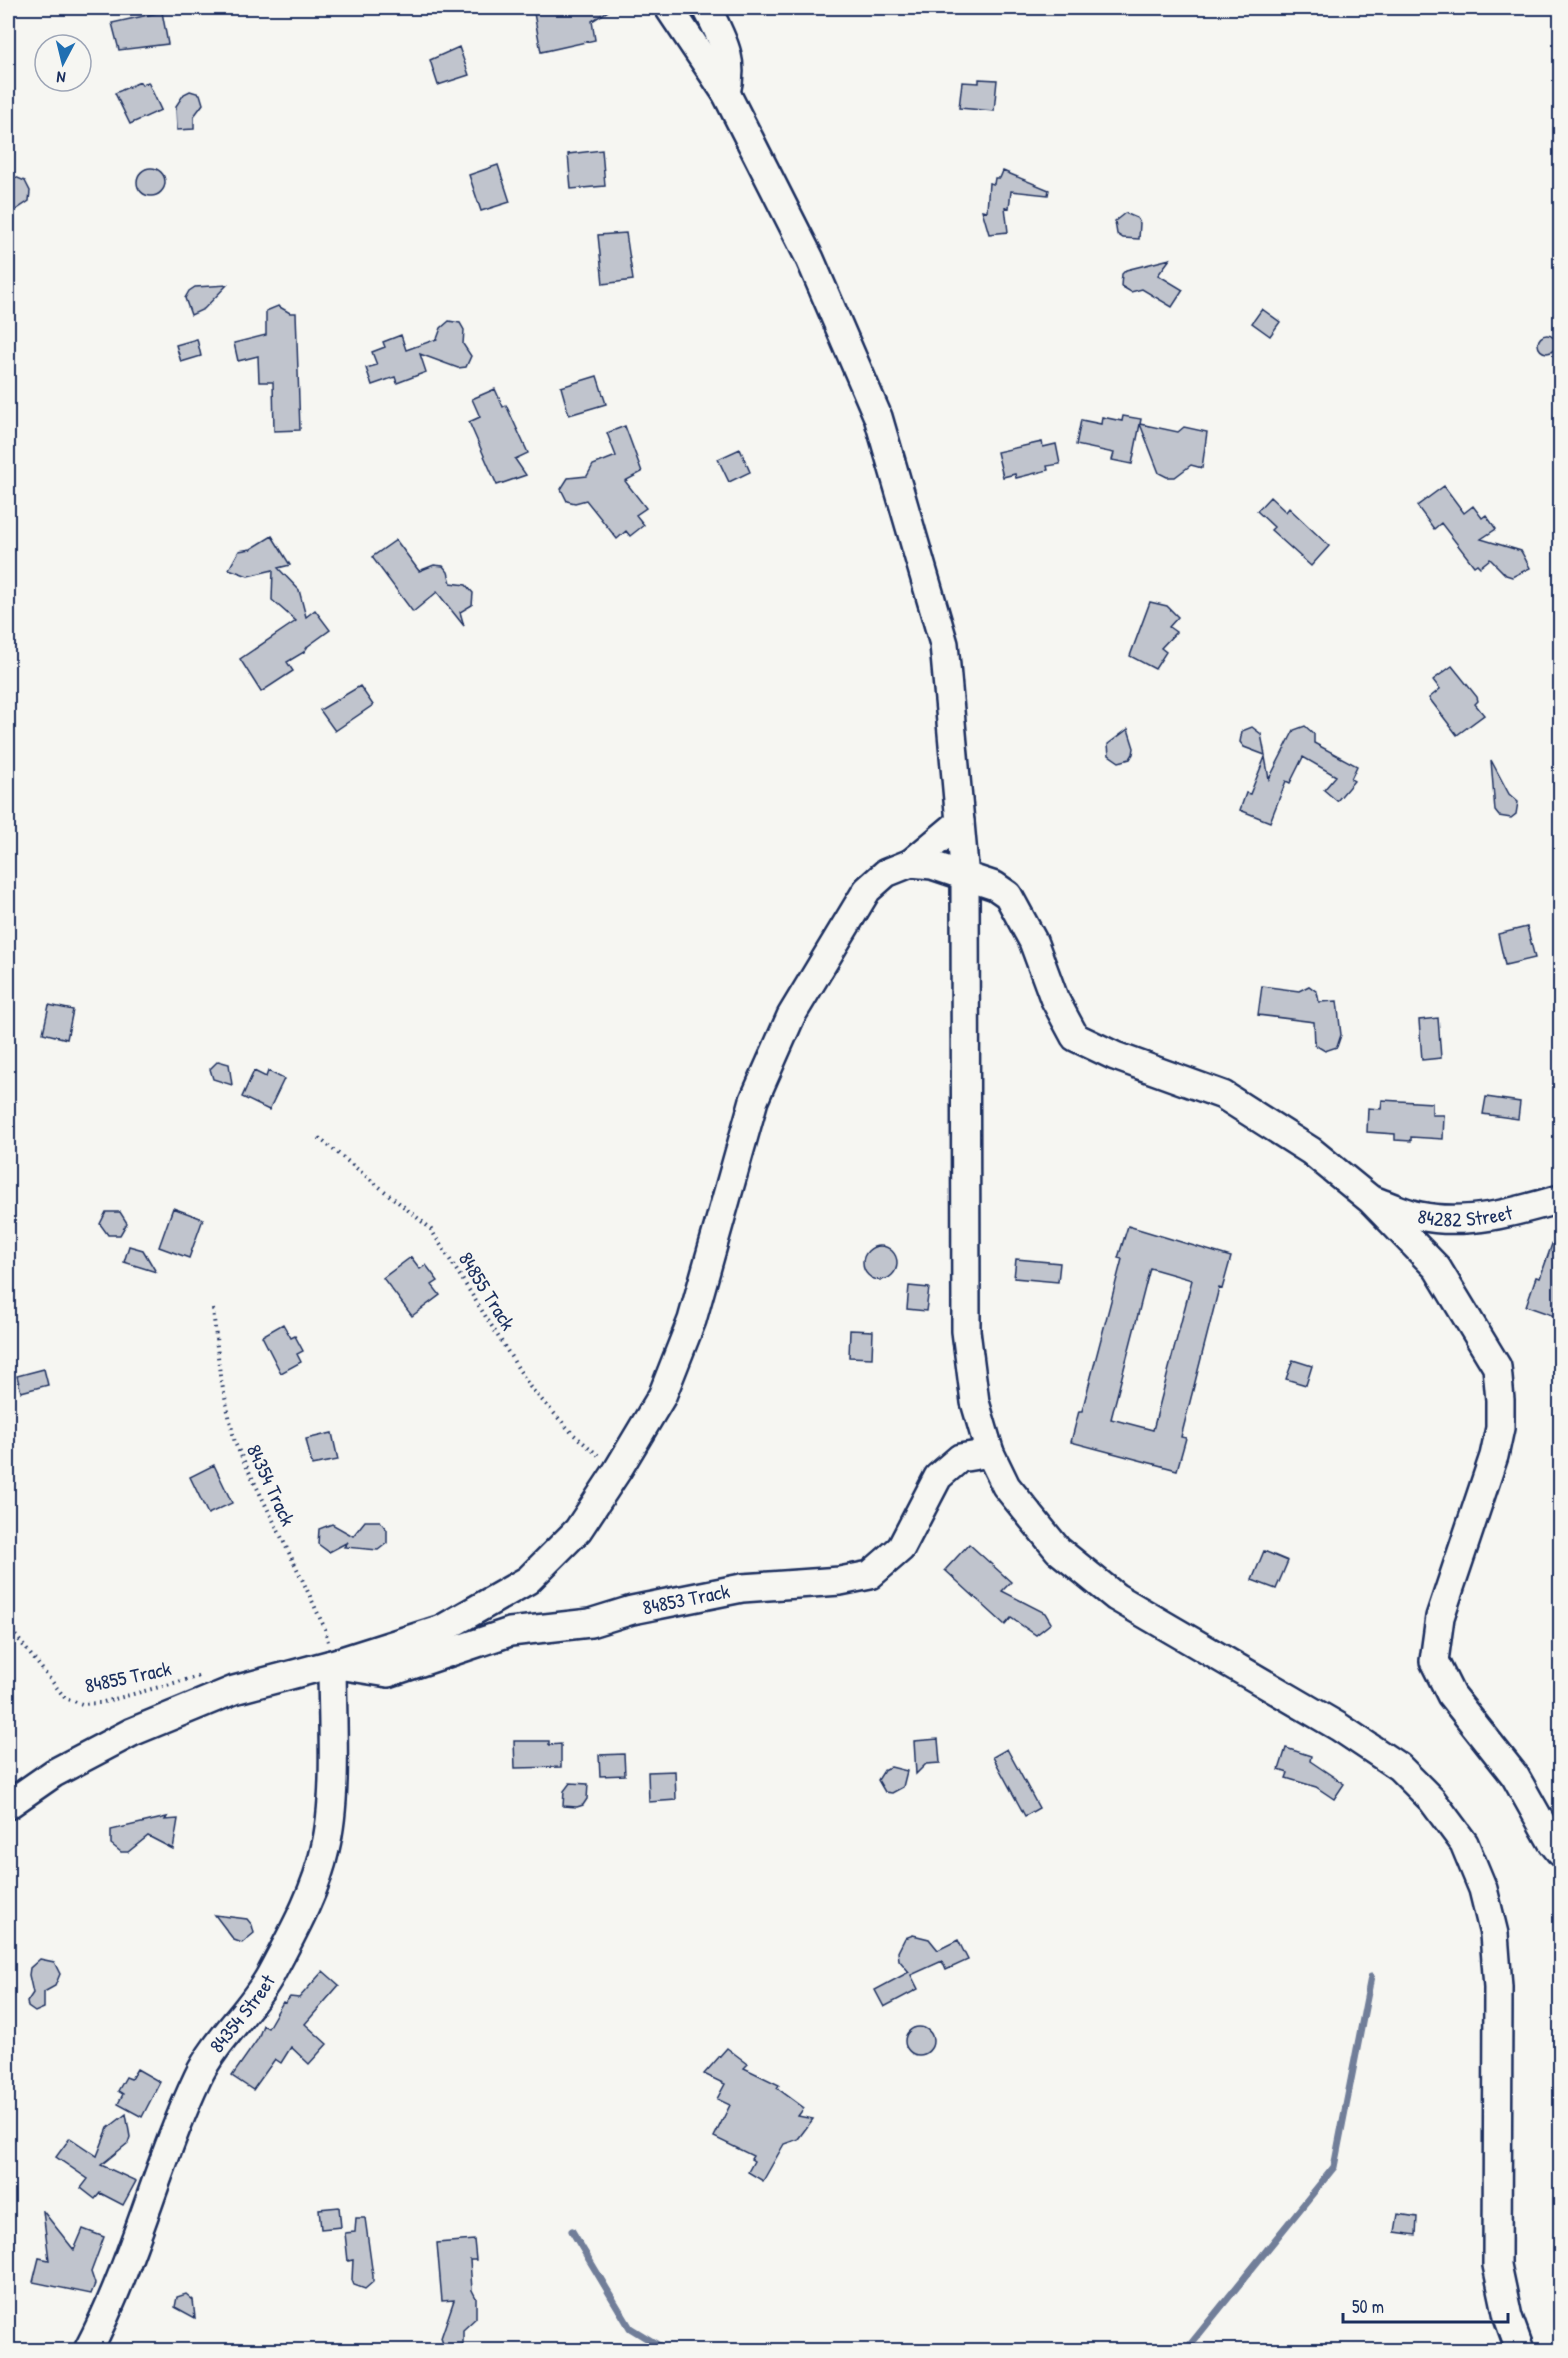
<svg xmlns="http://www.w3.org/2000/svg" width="1568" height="2358" font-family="'Patrick Hand',sans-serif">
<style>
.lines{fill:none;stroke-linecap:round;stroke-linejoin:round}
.stream{stroke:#717e99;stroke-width:7}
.building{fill:#c0c4cd;stroke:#1b2f5e;stroke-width:1.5;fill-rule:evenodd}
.minor-casing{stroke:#1b2f5e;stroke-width:32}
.path{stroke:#1b2f5e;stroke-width:4;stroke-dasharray:1.5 4.5;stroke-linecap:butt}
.minor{stroke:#f6f6f2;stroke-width:27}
.labels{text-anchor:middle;stroke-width:5;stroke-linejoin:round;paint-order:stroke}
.street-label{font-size:20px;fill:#1b2f5e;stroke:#f6f6f2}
</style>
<rect width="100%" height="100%" fill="#f6f6f2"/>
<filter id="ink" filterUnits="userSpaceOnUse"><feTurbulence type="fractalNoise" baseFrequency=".0167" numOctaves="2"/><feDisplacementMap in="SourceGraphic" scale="12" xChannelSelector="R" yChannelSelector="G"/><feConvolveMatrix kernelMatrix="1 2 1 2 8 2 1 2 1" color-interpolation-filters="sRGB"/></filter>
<g filter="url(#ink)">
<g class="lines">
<!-- stream -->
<path class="stream" d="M572 2231 630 2328 666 2350
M1186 2350 1334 2167 1371 1977"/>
</g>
<!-- building -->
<path class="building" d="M564 8H613L592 21 595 40 541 52 534 13Z
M162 12 168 44 119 50 112 23Z
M459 47 469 75 438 85 430 60Z
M979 79 997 80 994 111 959 108 962 82 979 83Z
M140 82 142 85 148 82 161 110 130 124 115 93Z
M190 91 200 94 203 104 194 116V129L177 130 176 106 184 94Z
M602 150 605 186 571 189 568 154Z
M498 165 510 202 481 211 469 175Z
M137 182a14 14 0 1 1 28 0a14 14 0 1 1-28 0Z
M1003 171 1049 190 1048 195 1011 191 1009 208 1005 207 1008 232 989 234 982 210 987 211 989 183 994 184 995 178H1000Z
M8 174 25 181 30 191 29 201 8 215Z
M1125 213 1137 218 1140 223 1139 239 1123 238 1117 234 1115 221Z
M626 233 633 280 603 284 598 235Z
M1170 259 1158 275 1183 290 1172 307 1142 289 1131 292 1121 286 1122 274 1126 270Z
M227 285 204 309 191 315 185 298 189 291 195 287Z
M278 306 290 313H296L300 430 274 431 273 382H259L258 356 238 361 234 343 266 335V311Z
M1262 309 1280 322 1270 336 1252 323Z
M449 321 460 323 464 330 463 344 471 356 466 367 458 368 420 354 426 372 397 383 395 377 372 385 366 368 377 365 372 352 385 347 383 342 401 335 406 350 437 339 441 328Z
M1538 344a9 9 0 1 1 18 0a9 9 0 1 1-18 0Z
M197 339 201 356 181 362 176 345Z
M597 376 606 404 569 415 561 387Z
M495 389 503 407 506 405 528 453 515 459 526 475 497 485 469 422 480 417 472 399Z
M1123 416 1141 419 1140 424 1178 432 1184 427 1207 432 1202 468 1191 465 1175 477H1167L1159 473 1140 424 1132 464 1112 460 1114 453 1076 445 1081 420 1101 424 1102 417 1122 421Z
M625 426 642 472 625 481 646 508 636 515 644 525 630 536 626 531 617 539 586 500 575 503 567 501 561 489 568 478 587 476 593 465 616 456 607 433Z
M1042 442 1043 447 1056 444 1060 464 1047 466 1048 470 1016 478 1015 474 1003 477 997 452Z
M740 449 750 472 729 482 718 459Z
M1444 486 1464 513 1473 506 1482 518 1486 515 1496 529 1481 539 1521 551 1530 568 1512 577 1506 575 1490 559 1480 567 1477 564 1474 566 1441 523 1434 529 1417 506Z
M1270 497 1286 512 1289 508 1329 546 1311 566 1271 530 1274 527 1257 511Z
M272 536 290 565 278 568 299 590 306 617 315 610 330 630 308 646 304 652 287 662 293 671 261 692 240 659 296 621 272 600 273 570 248 576 229 569 239 551 251 549Z
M396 540 419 571 434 565 443 566 448 572 451 583 466 585 473 593 472 605 460 612 464 626 437 592 413 612 372 557Z
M1150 602 1167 606 1178 617 1169 627 1176 632 1161 648 1166 652 1155 669 1130 656Z
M1452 666 1477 697 1478 701 1475 704 1484 715 1457 735 1429 698 1440 689 1433 680Z
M360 686 373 705 335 731 320 710Z
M1305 726 1314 734V743L1357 766 1351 779 1354 781 1337 801 1324 790 1336 776 1303 757 1290 783 1286 781 1270 822 1240 810 1246 793 1250 794 1265 757 1269 779 1294 730Z
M1252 727 1261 734 1265 755 1244 747 1240 742 1242 731Z
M1128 729 1134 748 1133 754 1130 759 1119 762 1109 755 1108 744Z
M1491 760 1509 794 1518 802 1516 814 1511 818 1499 816 1495 811Z
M1527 927 1535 958 1505 965 1498 934Z
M1262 986 1299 991 1309 986 1317 992 1319 1002 1337 1001 1341 1035 1337 1047 1325 1051 1315 1045 1314 1022 1258 1015Z
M49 1005 73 1010 67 1039 43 1033Z
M1438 1018 1441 1058 1422 1060 1419 1020Z
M218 1061 229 1064 232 1085 213 1079 210 1069Z
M254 1071 266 1077 268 1071 284 1079 269 1110 242 1097Z
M1486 1097 1520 1102 1518 1119 1483 1114Z
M1382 1100 1432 1103V1115H1444L1443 1139 1411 1137V1141L1395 1140V1134L1367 1132 1368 1108 1381 1109Z
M173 1208 203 1219 189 1258 159 1247Z
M106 1212H120L127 1223 120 1235H108L100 1224Z
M1128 1226 1231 1257 1222 1289 1219 1288 1181 1437 1186 1438 1177 1470 1071 1442 1079 1411H1082L1122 1259 1118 1258ZM1150 1268 1192 1280 1153 1430 1111 1419Z
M1558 1227H1560V1318L1526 1306 1536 1277 1540 1278Z
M129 1246 143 1250 156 1272 124 1262Z
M863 1263a17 17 0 1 1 34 0a17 17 0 1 1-34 0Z
M411 1257 420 1269 426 1265 438 1281 432 1285 440 1295 412 1316 383 1278Z
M1016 1259 1060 1263 1058 1282 1014 1278Z
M909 1286 929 1288 926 1311 907 1309Z
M283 1324 291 1338 295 1336 303 1351 297 1354 301 1362 281 1373 262 1336Z
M850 1330 873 1331 872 1358 849 1357Z
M1293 1360 1312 1366 1306 1385 1286 1379Z
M44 1369 48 1385 21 1392 17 1376Z
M332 1433 338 1460 312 1465 306 1439Z
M214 1465 232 1503 208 1514 190 1477Z
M365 1521H380L387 1530V1543L378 1550 344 1547 348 1542 329 1552 318 1544 319 1529 332 1524 353 1536Z
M969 1544 1011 1582 1002 1591 1045 1613 1051 1623 1036 1635 1011 1618 1005 1625 945 1570Z
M1264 1551 1288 1561 1276 1589 1252 1580Z
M938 1739 940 1763 926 1764 916 1774 914 1741Z
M514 1741H549V1745L561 1744V1767L515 1768Z
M1286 1748 1311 1756 1310 1761 1344 1784 1334 1799 1316 1787 1286 1778 1288 1773 1279 1770Z
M1007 1749 1039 1808 1025 1816 993 1757Z
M624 1754 625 1775 600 1776 599 1755Z
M891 1767 907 1771 903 1787 892 1793 885 1792 878 1780 885 1769Z
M675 1771 676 1800 649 1802 648 1772Z
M570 1783 588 1784 587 1799 583 1805 577 1807 563 1806 564 1791Z
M167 1817 165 1820 178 1819 173 1849 148 1836 128 1852H121L111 1844V1830Z
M215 1915 247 1919 252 1925 254 1933 242 1943 234 1940Z
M913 1935 929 1939 938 1950 958 1940 968 1960 946 1970 942 1961 911 1975 918 1989 884 2007 875 1990 909 1972 899 1960 898 1952 905 1938Z
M40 1959 54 1962 60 1974 55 1986 44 1992V2008L35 2012 28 2007 27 2002 33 1993 29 1975 30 1968Z
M323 1971 339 1985 305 2024 327 2044 309 2064 291 2047 281 2063 275 2059 253 2090 232 2076 258 2039 263 2025 268 2028 283 2002 285 2003 290 1997 299 1998Z
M905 2041a14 14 0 1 1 28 0a14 14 0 1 1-28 0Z
M727 2048 748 2064 744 2068 779 2085 777 2088 804 2108 798 2116 813 2119 798 2139 784 2144 763 2181 748 2172 754 2161 751 2159 753 2156 714 2137 730 2105 717 2099 725 2084 704 2074Z
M137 2069 160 2082 142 2117 118 2104 123 2094 118 2091 126 2077 131 2079Z
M126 2114 130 2137 128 2143 101 2165 136 2181 123 2205 100 2193 95 2199 81 2188 88 2179 56 2157 70 2138 97 2156 108 2128Z
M339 2207 341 2227 321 2229 319 2209Z
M43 2211 74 2250 83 2229 104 2237 91 2272 95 2284 91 2294 33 2282 39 2258 49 2260Z
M1398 2214 1417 2217 1416 2235 1395 2232Z
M356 2218H365L373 2276V2282L365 2289 354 2285 352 2280 353 2260 348 2261 345 2233 355 2232Z
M474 2240 476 2260H470L472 2290 476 2298V2318L463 2330V2344L459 2350H445L441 2338 454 2300 442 2301 437 2243Z
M186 2294 193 2300 195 2318 175 2307 177 2297Z"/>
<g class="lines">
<defs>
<g id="minor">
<path d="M669 8 726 93 810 259 878 417 944 644 965 878 966 1331 975 1402 990 1453 1006 1486 1058 1550 1116 1597 1339 1727 1399 1767 1432 1800 1464 1843 1483 1889 1494 1934 1498 1987 1497 2265 1508 2317 1520 2350"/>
<path d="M707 8C722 39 735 59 726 93"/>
<path d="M911 863 960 822"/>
<path id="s1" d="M1375 1201C1390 1206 1404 1213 1419 1216 1467 1226 1515 1212 1560 1199"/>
<path id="s2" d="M339 1665 388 1673 510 1632 590 1623 632 1610 742 1588 840 1581 870 1575 901 1548 938 1477 960 1458 990 1453"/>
<path d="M8 1805 54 1773 132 1732 234 1690 332 1664 442 1629 528 1580 578 1530 617 1471 662 1396 692 1320 754 1100 791 1016 867 890 886 873 911 863 932 865 995 886 1008 895 1033 941 1054 998 1075 1037 1115 1056 1223 1095 1311 1151 1371 1200 1437 1268 1497 1367 1500 1400V1428L1494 1456 1440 1617 1434 1661 1451 1695 1515 1776 1552 1842 1560 1852"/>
<path id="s3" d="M88 2350C134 2263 156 2166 198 2077 216 2039 251 2011 271 1974 291 1936 316 1892 325 1849 338 1797 332 1719 332 1664"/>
</g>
</defs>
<!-- minor casing -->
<use href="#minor" class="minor-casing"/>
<!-- path -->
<path class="path" d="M319 1138 430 1228 530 1387 573 1434 598 1455
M213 1309 220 1375 235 1443 302 1579 325 1629 328 1642
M8 1626 65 1698 82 1704 100 1703 200 1676"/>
<!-- minor -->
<use href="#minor" class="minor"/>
</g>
</g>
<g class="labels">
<!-- street labels -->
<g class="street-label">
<text dy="7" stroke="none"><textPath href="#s1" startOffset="93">84282 Street</textPath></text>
<text transform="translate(487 1291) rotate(58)" y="7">84855 Track</text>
<text transform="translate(271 1485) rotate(65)" y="7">84354 Track</text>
<text dy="7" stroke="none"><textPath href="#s2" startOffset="358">84853 Track</textPath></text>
<text transform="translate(128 1677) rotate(-12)" y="7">84855 Track</text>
<text dy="7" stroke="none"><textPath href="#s3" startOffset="372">84354 Street</textPath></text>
</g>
</g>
<!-- margin -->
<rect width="1568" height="2358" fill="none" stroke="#f6f6f2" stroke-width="30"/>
<rect x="15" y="15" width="1538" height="2328" fill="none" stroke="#1b2f5e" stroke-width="2" filter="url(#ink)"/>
<!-- north arrow -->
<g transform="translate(63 63) rotate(187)"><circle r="28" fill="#f6f6f2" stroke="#9ea6b7" stroke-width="1.5"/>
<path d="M0-4.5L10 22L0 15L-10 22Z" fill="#1f6fb2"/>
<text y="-9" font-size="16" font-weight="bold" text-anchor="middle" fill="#1b2f5e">N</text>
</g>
<!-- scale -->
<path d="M1343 2313v9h165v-9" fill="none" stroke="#1b2f5e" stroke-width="3"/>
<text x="1352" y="2313" font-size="18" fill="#1b2f5e" stroke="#f6f6f2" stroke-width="4.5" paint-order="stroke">50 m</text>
</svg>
